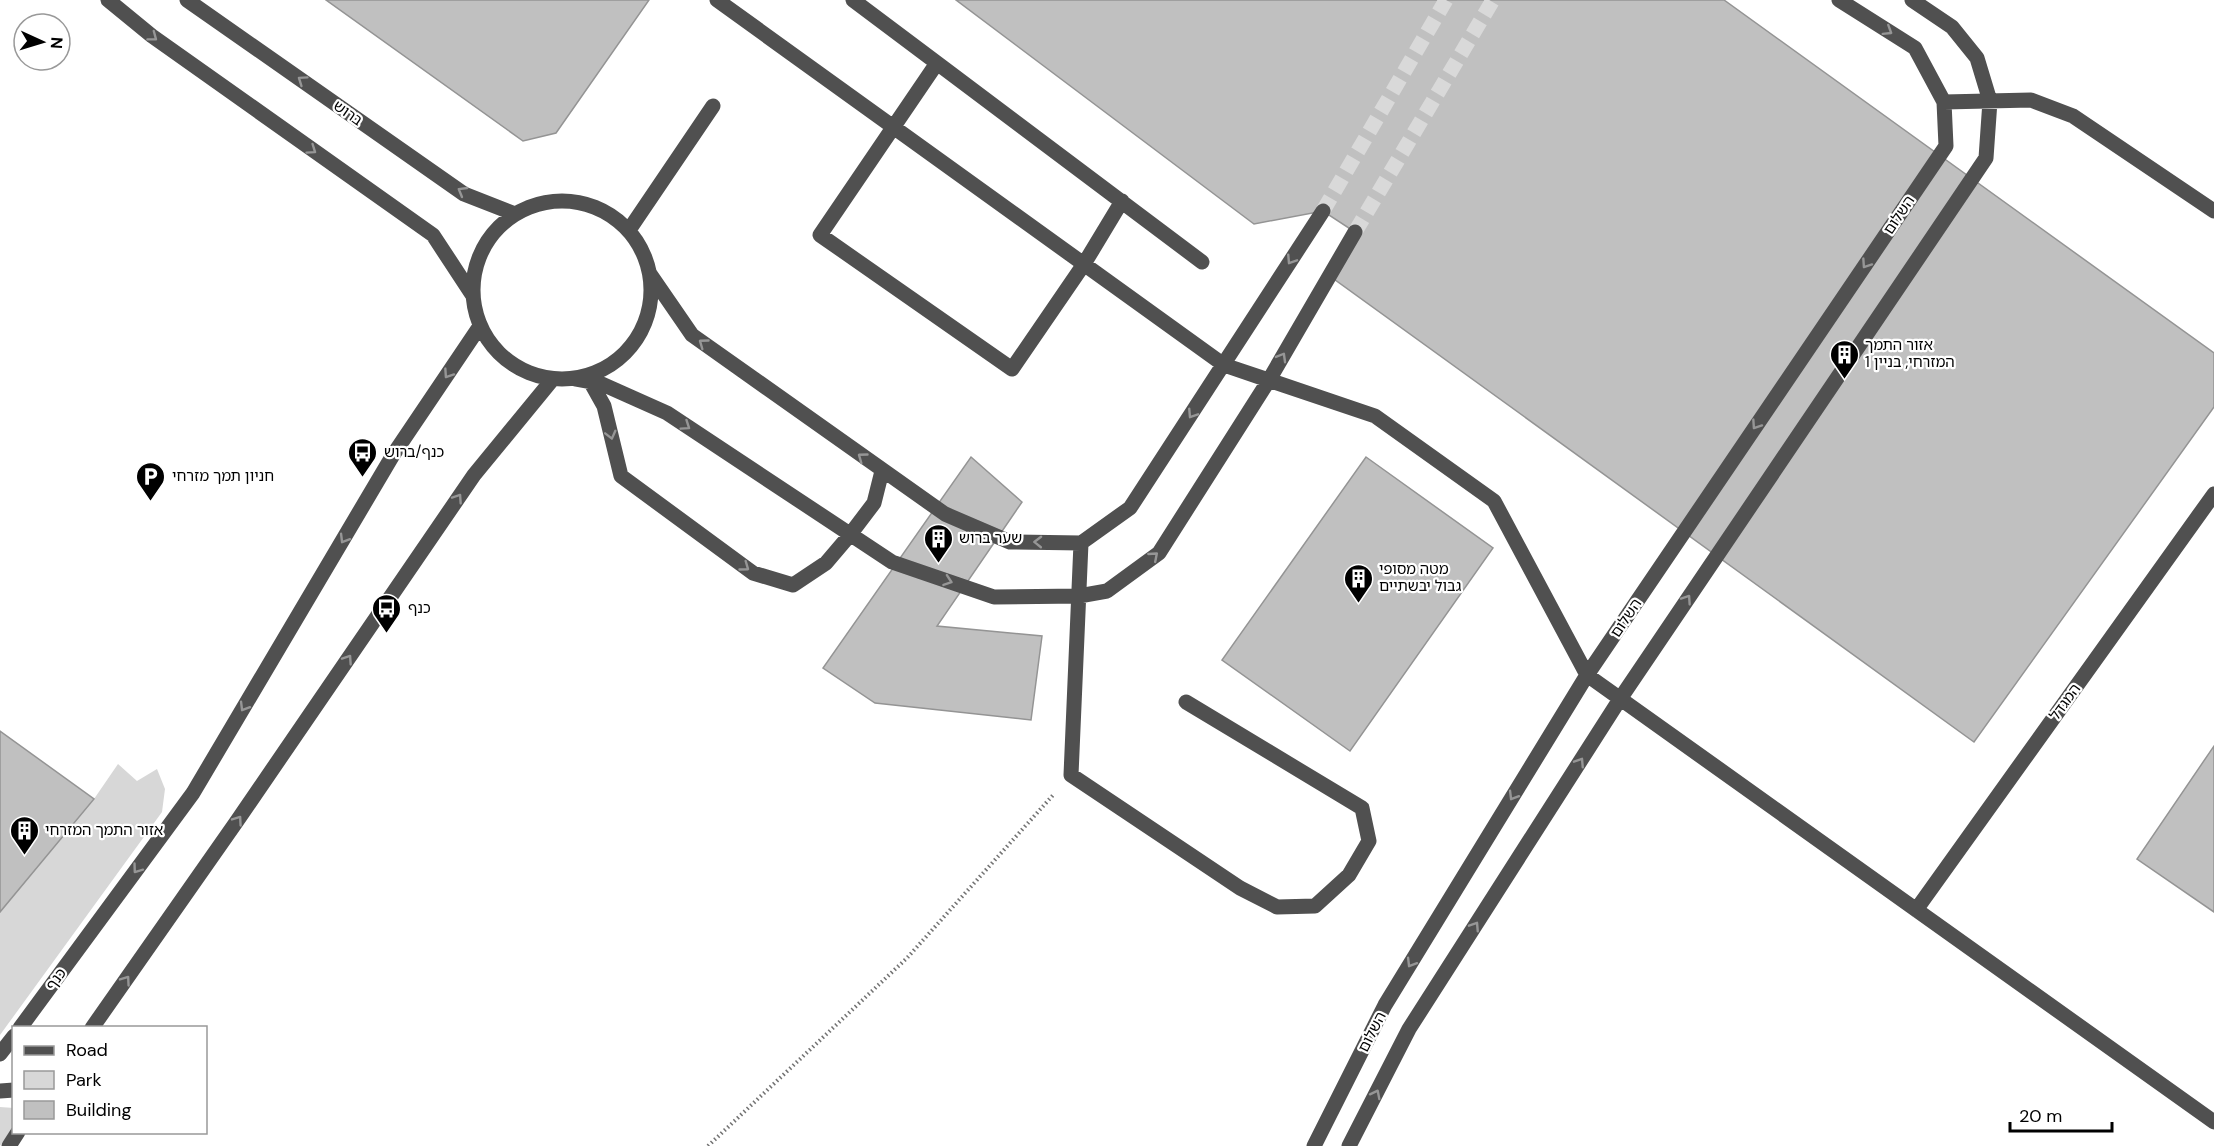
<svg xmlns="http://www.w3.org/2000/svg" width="2214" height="1146" font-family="'DM Sans','Noto Sans Hebrew',sans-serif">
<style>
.green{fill:#d7d7d7}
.building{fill:#c0c0c0;stroke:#949494;stroke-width:1.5}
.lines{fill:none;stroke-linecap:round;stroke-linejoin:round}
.minor-tunnel{stroke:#d9d9d9;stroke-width:15;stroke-dasharray:15 8;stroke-linecap:butt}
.path{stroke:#727272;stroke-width:4;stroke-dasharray:1.5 3;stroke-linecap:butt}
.minor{stroke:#505050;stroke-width:15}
.oneway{stroke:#969696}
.labels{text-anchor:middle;stroke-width:4.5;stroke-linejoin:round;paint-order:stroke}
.street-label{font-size:15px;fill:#000;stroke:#fff}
.poi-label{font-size:15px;fill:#000;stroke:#fff;text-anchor:start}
</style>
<rect width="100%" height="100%" fill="#fff"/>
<!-- green -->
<path class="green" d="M118 764 137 781 157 769 165 789 162 812 0 1035V912L94 799Z
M0 1107 14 1108 13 1127 0 1146Z"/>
<!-- building -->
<path class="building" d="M326 0H649L556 133 523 141Z
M956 0H1724L2214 353V407L1974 742 1327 274 1355 232 1323 211 1254 224Z
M971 457 1022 502 937 626 1042 636 1031 720 875 703 823 668Z
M1366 457 1493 548 1350 751 1222 660Z
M0 731 94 799 0 912Z
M2214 746V912L2137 859Z"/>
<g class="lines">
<!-- minor-tunnel -->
<path class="minor-tunnel" d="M1323 211 1446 0
M1355 232 1493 0"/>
<!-- path -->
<path class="path" d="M708 1146 907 958 1054 794"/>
<!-- minor -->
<path class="minor" d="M108 0 152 36 433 235 473 296
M187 0 464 194 515 214
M717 0 1224 365 1375 416 1494 501 1587 675 2214 1122
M853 0 937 63 820 235 1012 369 1084 264 1122 201
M937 63 1202 262
M1944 102 2031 100 2073 116 2214 211
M473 290a89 89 0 1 1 178 0a89 89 0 1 1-178 0Z
M629 230 713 106
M650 274 692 335 945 514 1010 542 1081 543 1130 508 1323 211
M575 379 602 384 667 413 892 562 994 597 1079 596 1107 591 1159 553 1269 380 1355 232
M590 381 604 406 621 476 753 573 793 585 826 563 849 536 874 503 882 471
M1081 543 1071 775 1240 888 1277 907 1315 906 1349 875 1369 841 1362 808 1186 702
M1916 910 2214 494
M20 1028 193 793 393 455 480 326
M92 1028 237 821 474 475 552 380
M0 1054 14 1036
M0 1091 14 1090
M9 1146 18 1132
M1314 1146 1385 1005 1587 675 1946 146 1944 102 1915 48 1839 0
M1349 1146 1409 1029 1620 699 1986 158 1990 101 1977 58 1952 27 1912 0"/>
</g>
<!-- one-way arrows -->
<defs><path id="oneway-chevron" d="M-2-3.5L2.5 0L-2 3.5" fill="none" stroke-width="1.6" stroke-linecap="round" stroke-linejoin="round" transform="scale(1.5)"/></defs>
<g class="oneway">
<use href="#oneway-chevron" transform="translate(1888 31) rotate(32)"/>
<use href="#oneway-chevron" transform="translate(153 37) rotate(37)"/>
<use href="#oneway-chevron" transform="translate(302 80) rotate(-145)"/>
<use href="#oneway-chevron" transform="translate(312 150) rotate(35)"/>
<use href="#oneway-chevron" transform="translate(462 191) rotate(-150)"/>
<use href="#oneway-chevron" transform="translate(1291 260) rotate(123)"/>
<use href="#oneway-chevron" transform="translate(1866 264) rotate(124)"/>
<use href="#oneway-chevron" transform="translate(703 343) rotate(-144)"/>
<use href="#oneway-chevron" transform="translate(1282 357) rotate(-60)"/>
<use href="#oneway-chevron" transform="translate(448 374) rotate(124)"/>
<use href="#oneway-chevron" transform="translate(1192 414) rotate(123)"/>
<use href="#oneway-chevron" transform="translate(1756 425) rotate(124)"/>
<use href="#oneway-chevron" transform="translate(686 426) rotate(34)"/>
<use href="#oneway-chevron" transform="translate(611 435) rotate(76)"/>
<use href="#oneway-chevron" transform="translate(862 457) rotate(-144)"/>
<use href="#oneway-chevron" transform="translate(458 498) rotate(-56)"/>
<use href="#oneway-chevron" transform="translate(344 539) rotate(121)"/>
<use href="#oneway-chevron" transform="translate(1038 542) rotate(-179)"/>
<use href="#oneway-chevron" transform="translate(1154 556) rotate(-41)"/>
<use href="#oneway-chevron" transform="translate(745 567) rotate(36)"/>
<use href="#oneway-chevron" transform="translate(948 581) rotate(19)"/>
<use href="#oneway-chevron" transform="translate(1687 599) rotate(-56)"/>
<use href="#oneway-chevron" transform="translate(348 659) rotate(-56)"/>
<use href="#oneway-chevron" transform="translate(244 707) rotate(121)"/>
<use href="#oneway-chevron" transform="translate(1580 762) rotate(-57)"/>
<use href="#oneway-chevron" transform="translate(1513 796) rotate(121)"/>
<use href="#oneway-chevron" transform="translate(238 820) rotate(-55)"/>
<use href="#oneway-chevron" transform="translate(137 869) rotate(126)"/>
<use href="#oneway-chevron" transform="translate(1475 926) rotate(-57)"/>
<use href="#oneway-chevron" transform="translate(1411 963) rotate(121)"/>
<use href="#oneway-chevron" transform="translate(126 980) rotate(-55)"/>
<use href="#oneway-chevron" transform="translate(1376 1094) rotate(-63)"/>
</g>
<!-- icons -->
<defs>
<symbol id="building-pin" viewBox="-11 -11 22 30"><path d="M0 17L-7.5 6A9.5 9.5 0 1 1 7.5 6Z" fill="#000" stroke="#fff"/><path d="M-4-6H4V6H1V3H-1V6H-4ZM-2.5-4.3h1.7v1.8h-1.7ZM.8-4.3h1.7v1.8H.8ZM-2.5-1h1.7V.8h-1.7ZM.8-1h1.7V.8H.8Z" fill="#fff"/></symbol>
<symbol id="bus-pin" viewBox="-11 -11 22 30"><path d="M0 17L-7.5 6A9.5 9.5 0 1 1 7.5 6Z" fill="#000" stroke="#fff"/><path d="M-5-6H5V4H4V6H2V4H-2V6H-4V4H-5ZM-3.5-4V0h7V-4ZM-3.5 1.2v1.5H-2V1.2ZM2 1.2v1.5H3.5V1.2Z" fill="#fff"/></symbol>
<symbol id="parking-pin" viewBox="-11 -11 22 30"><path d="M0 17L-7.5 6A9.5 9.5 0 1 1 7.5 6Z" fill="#000" stroke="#fff"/><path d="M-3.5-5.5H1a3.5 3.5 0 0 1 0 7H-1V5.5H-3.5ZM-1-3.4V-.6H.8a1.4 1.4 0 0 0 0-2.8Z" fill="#fff"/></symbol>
</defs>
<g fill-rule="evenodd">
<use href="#building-pin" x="1828" y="338" width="33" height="45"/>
<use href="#bus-pin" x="346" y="436" width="33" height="45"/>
<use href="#parking-pin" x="134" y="460" width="33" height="45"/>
<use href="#building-pin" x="922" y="522" width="33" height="45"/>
<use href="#building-pin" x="1342" y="562" width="33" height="45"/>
<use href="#bus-pin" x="370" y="592" width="33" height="45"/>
<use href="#building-pin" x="8" y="814" width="33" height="45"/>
</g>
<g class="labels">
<!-- street labels -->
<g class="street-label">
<text transform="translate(348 113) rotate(35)" y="5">ברוש</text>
<text transform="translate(1899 215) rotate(-56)" y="5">השלום</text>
<text transform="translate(1626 618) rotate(-56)" y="5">השלום</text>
<text transform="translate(2065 702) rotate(-54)" y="5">המגדל</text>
<text transform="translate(56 979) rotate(-54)" y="5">כנף</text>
<text transform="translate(1372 1032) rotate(-63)" y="5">השלום</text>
</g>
<!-- poi labels -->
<g class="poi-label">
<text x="1865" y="350">אזור התמך<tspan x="1865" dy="17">המזרחי, בניין 1</tspan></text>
<text x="384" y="457">כנף/ברוש</text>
<text x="172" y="481">חניון תמך מזרחי</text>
<text x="959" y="543">שער ברוש</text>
<text x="1379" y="574">מטה מסופי<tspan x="1379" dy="17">גבול יבשתיים</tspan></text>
<text x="408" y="613">כנף</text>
<text x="45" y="835">אזור התמך המזרחי</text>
</g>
</g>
<!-- legend -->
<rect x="12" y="1026" width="195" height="108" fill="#ffffff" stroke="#999999" stroke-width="1.5"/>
<rect x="24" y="1046" width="30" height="9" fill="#505050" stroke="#999999" stroke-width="1.5"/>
<text x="66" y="1056" font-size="18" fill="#000000">Road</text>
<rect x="24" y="1071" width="30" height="18" fill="#d7d7d7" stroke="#999999" stroke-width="1.5"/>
<text x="66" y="1086" font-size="18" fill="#000000">Park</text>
<rect x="24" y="1101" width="30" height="18" fill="#c0c0c0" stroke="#999999" stroke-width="1.5"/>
<text x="66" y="1116" font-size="18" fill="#000000">Building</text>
<!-- north arrow -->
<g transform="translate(42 42) rotate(94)"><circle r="28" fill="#ffffff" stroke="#999999" stroke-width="1.5"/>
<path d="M0-4.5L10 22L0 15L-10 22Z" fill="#000000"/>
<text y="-9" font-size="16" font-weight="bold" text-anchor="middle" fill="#000000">N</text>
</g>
<!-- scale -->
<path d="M2010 1122v9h102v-9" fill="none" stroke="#000000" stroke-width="3"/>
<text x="2019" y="1122" font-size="18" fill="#000000" stroke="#ffffff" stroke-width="4.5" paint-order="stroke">20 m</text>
</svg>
